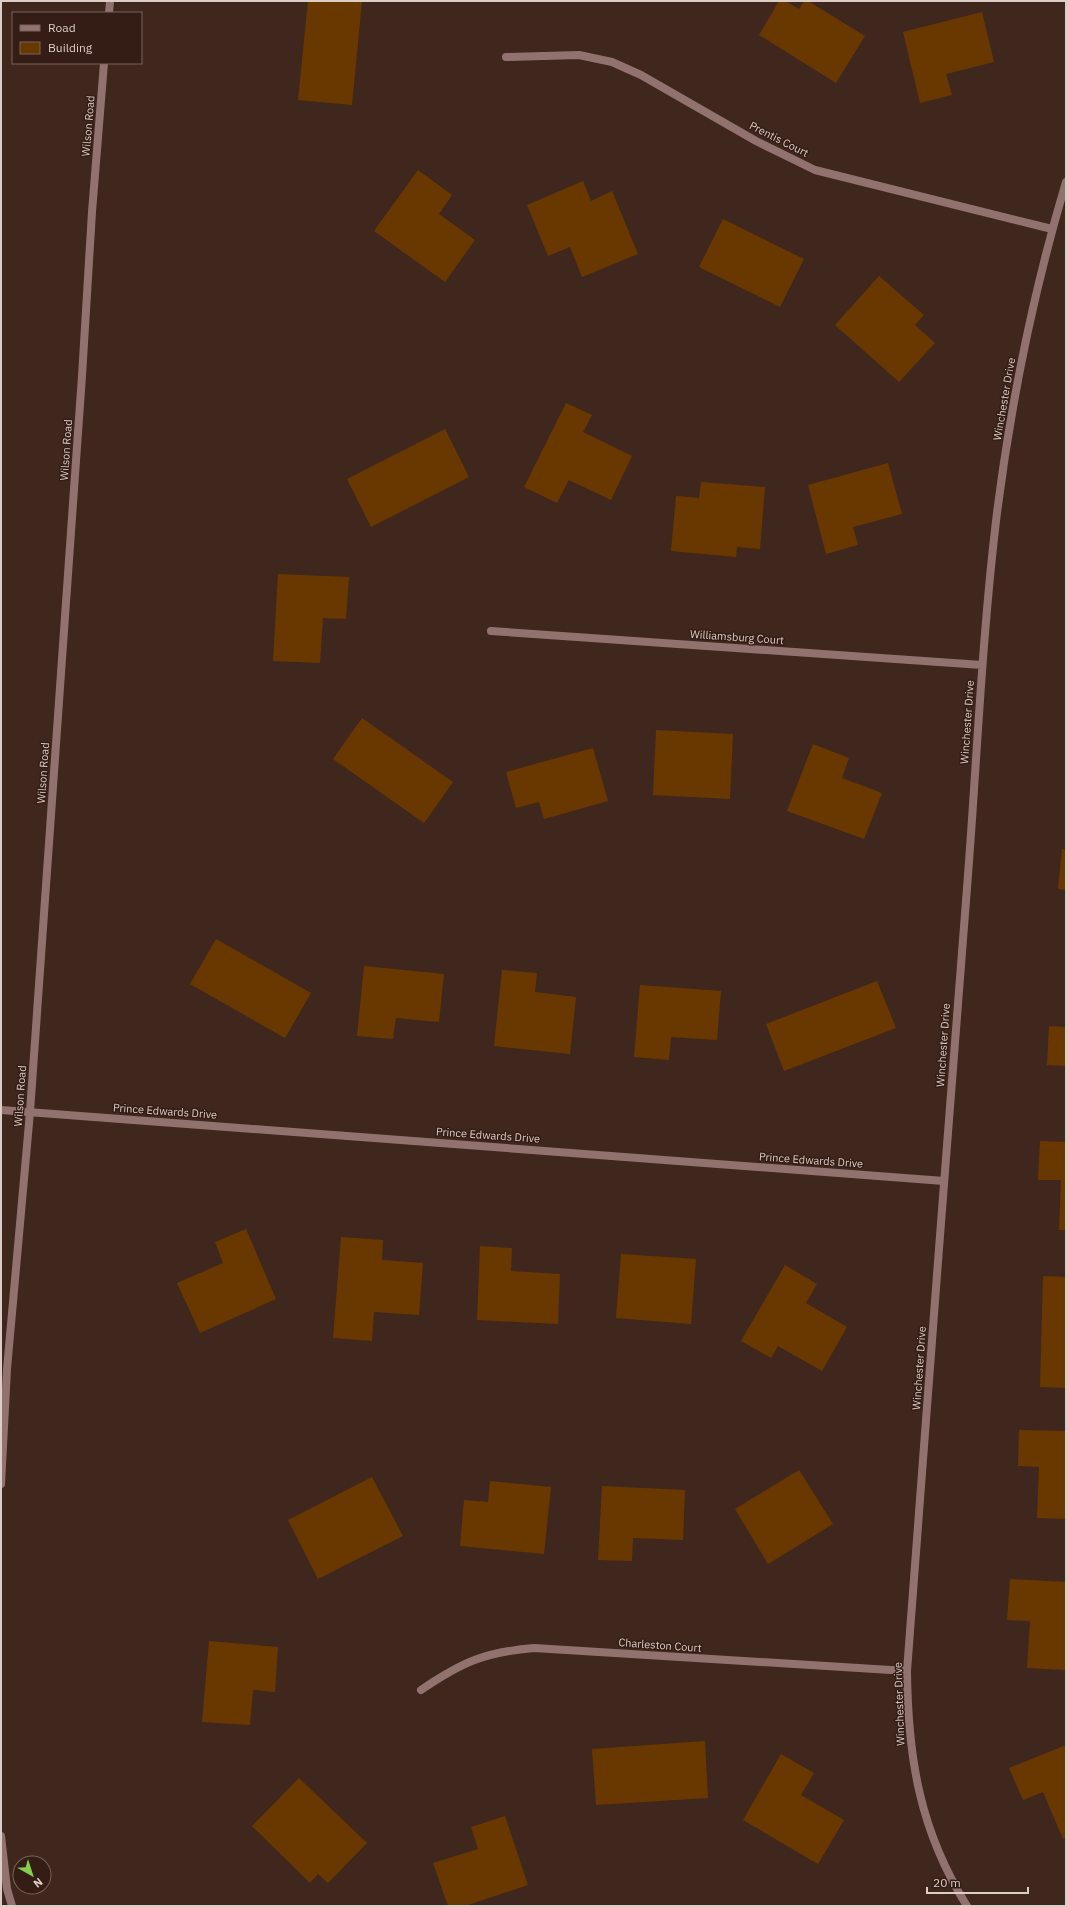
<svg xmlns="http://www.w3.org/2000/svg" width="1067" height="1907" font-family="'IBM Plex Sans',sans-serif">
<style>
.building{fill:#693800}
.lines{fill:none;stroke-linecap:round;stroke-linejoin:round}
.minor{stroke:#92726f;stroke-width:8}
.tertiary{stroke:#92726f;stroke-width:8}
.labels{text-anchor:middle;stroke-width:3;stroke-linejoin:round;paint-order:stroke}
.street-label{font-size:11px;fill:#ddcdc7;stroke:#341d14}
</style>
<rect width="100%" height="100%" fill="#3f271d"/>
<!-- building -->
<path class="building" d="M308 1H362L352 105 298 100Z
M779 1H785L799 9 804 1H808L865 36 836 83 759 35Z
M982 12 994 62 946 74 952 95 920 103 903 32Z
M418 170 452 195 439 214 475 240 445 282 374 231Z
M583 181 591 201 612 191 638 254 582 277 570 247 548 256 527 205Z
M723 219 804 259 780 307 699 267Z
M879 276 924 315 915 325 935 343 899 382 835 325Z
M566 403 592 415 583 432 632 456 611 500 569 480 557 503 524 487Z
M445 429 469 477 371 527 347 479Z
M888 463 902 514 853 527 858 545 826 554 808 485Z
M701 482 765 487 760 549 737 547 736 557 671 551 676 496 699 498Z
M278 574 349 577 346 619 323 618 320 663 273 661Z
M362 718 453 782 424 823 333 759Z
M656 730 733 734 730 799 653 795Z
M813 744 849 758 842 778 882 793 864 839 787 811Z
M593 748 608 801 544 819 539 802 516 808 506 772Z
M1062 849 1066 850V890L1058 889Z
M216 939 311 993 285 1038 190 984Z
M364 966 444 974 439 1022 396 1018 393 1039 357 1036Z
M502 970 537 973 535 992 576 997 570 1054 494 1046Z
M877 981 896 1028 784 1071 766 1024Z
M640 985 721 991 717 1040 671 1037 669 1060 634 1057Z
M1049 1026 1066 1027V1066L1047 1065Z
M1040 1141 1066 1142V1230H1059L1061 1180H1038Z
M246 1229 276 1299 200 1333 177 1283 223 1263 215 1242Z
M341 1237 383 1240 382 1260 423 1263 419 1315 374 1312 372 1341 333 1338Z
M480 1246 512 1248 511 1271 560 1274 558 1324 477 1320Z
M621 1254 696 1259 691 1324 616 1318Z
M785 1265 817 1284 806 1303 847 1327 822 1371 778 1346 771 1358 741 1341Z
M1043 1276 1066 1277V1388L1040 1387Z
M1019 1430 1066 1431V1519L1037 1518 1039 1467 1018 1466Z
M799 1470 833 1524 768 1564 735 1509Z
M372 1477 403 1536 318 1579 288 1520Z
M490 1481 551 1487 544 1554 460 1546 464 1500 488 1502Z
M602 1486 685 1490 683 1540 633 1538 632 1561 598 1560Z
M1010 1579 1066 1582V1670L1027 1668 1030 1621 1007 1620Z
M209 1641 278 1647 275 1692 253 1690 250 1725 202 1722Z
M705 1741 708 1798 596 1805 592 1749Z
M1066 1745V1838L1063 1839 1043 1792 1023 1800 1009 1768Z
M781 1754 814 1773 801 1795 844 1820 818 1864 743 1820Z
M299 1778 367 1843 328 1883 318 1874 310 1883 252 1826Z
M505 1816 528 1885 465 1906H448L433 1863 478 1849 471 1827Z"/>
<g class="lines">
<!-- minor -->
<path class="minor" d="M506 57 579 55 612 62 641 75 756 141 815 170 1052 229
M491 631 982 665
M1 1110 944 1181
M421 1690C462 1662 485 1652 534 1648L907 1671
M967 1906C920 1831 908 1759 907 1671 927 1406 947 1140 968 875 977 757 982 639 996 521 1010 407 1033 293 1066 182"/>
<!-- tertiary -->
<path class="tertiary" d="M109 13 110 1
M1 1484 7 1369 30 1112 82 376 92 212 104 63
M1 1836 7 1889 12 1906"/>
</g>
<g class="labels">
<!-- street labels -->
<g class="street-label">
<text transform="translate(88 126) rotate(-85)" y="4">Wilson Road</text>
<text transform="translate(779 139) rotate(27)" y="4">Prentis Court</text>
<text transform="translate(1004 399) rotate(-80)" y="4">Winchester Drive</text>
<text transform="translate(66 450) rotate(-86)" y="4">Wilson Road</text>
<text transform="translate(737 637) rotate(4)" y="4">Williamsburg Court</text>
<text transform="translate(967 722) rotate(-86)" y="4">Winchester Drive</text>
<text transform="translate(43 773) rotate(-86)" y="4">Wilson Road</text>
<text transform="translate(943 1045) rotate(-86)" y="4">Winchester Drive</text>
<text transform="translate(20 1096) rotate(-86)" y="4">Wilson Road</text>
<text transform="translate(165 1111) rotate(4)" y="4">Prince Edwards Drive</text>
<text transform="translate(488 1135) rotate(4)" y="4">Prince Edwards Drive</text>
<text transform="translate(811 1160) rotate(4)" y="4">Prince Edwards Drive</text>
<text transform="translate(919 1368) rotate(-86)" y="4">Winchester Drive</text>
<text transform="translate(660 1645) rotate(4)" y="4">Charleston Court</text>
<text transform="translate(899 1704) rotate(-92)" y="4">Winchester Drive</text>
</g>
</g>
<!-- border -->
<rect width="1067" height="1907" fill="none" stroke="#ddcdc7" stroke-width="4"/>
<!-- legend -->
<rect x="12" y="12" width="130" height="52" fill="#341d14" stroke="#78635c"/>
<rect x="20" y="25" width="20" height="6" fill="#92726f" stroke="#78635c"/>
<text x="48" y="32" font-size="12" fill="#ddcdc7">Road</text>
<rect x="20" y="42" width="20" height="12" fill="#693800" stroke="#78635c"/>
<text x="48" y="52" font-size="12" fill="#ddcdc7">Building</text>
<!-- north arrow -->
<g transform="translate(32 1875) rotate(141)"><circle r="19" fill="#341d14" stroke="#78635c"/>
<path d="M0-3L7 15L0 10L-7 15Z" fill="#83d04e"/>
<text y="-6" font-size="11" font-weight="bold" text-anchor="middle" fill="#ddcdc7">N</text>
</g>
<!-- scale -->
<path d="M927 1887v6h101v-6" fill="none" stroke="#ddcdc7" stroke-width="2"/>
<text x="933" y="1887" font-size="12" fill="#ddcdc7" stroke="#341d14" stroke-width="3" paint-order="stroke">20 m</text>
</svg>
